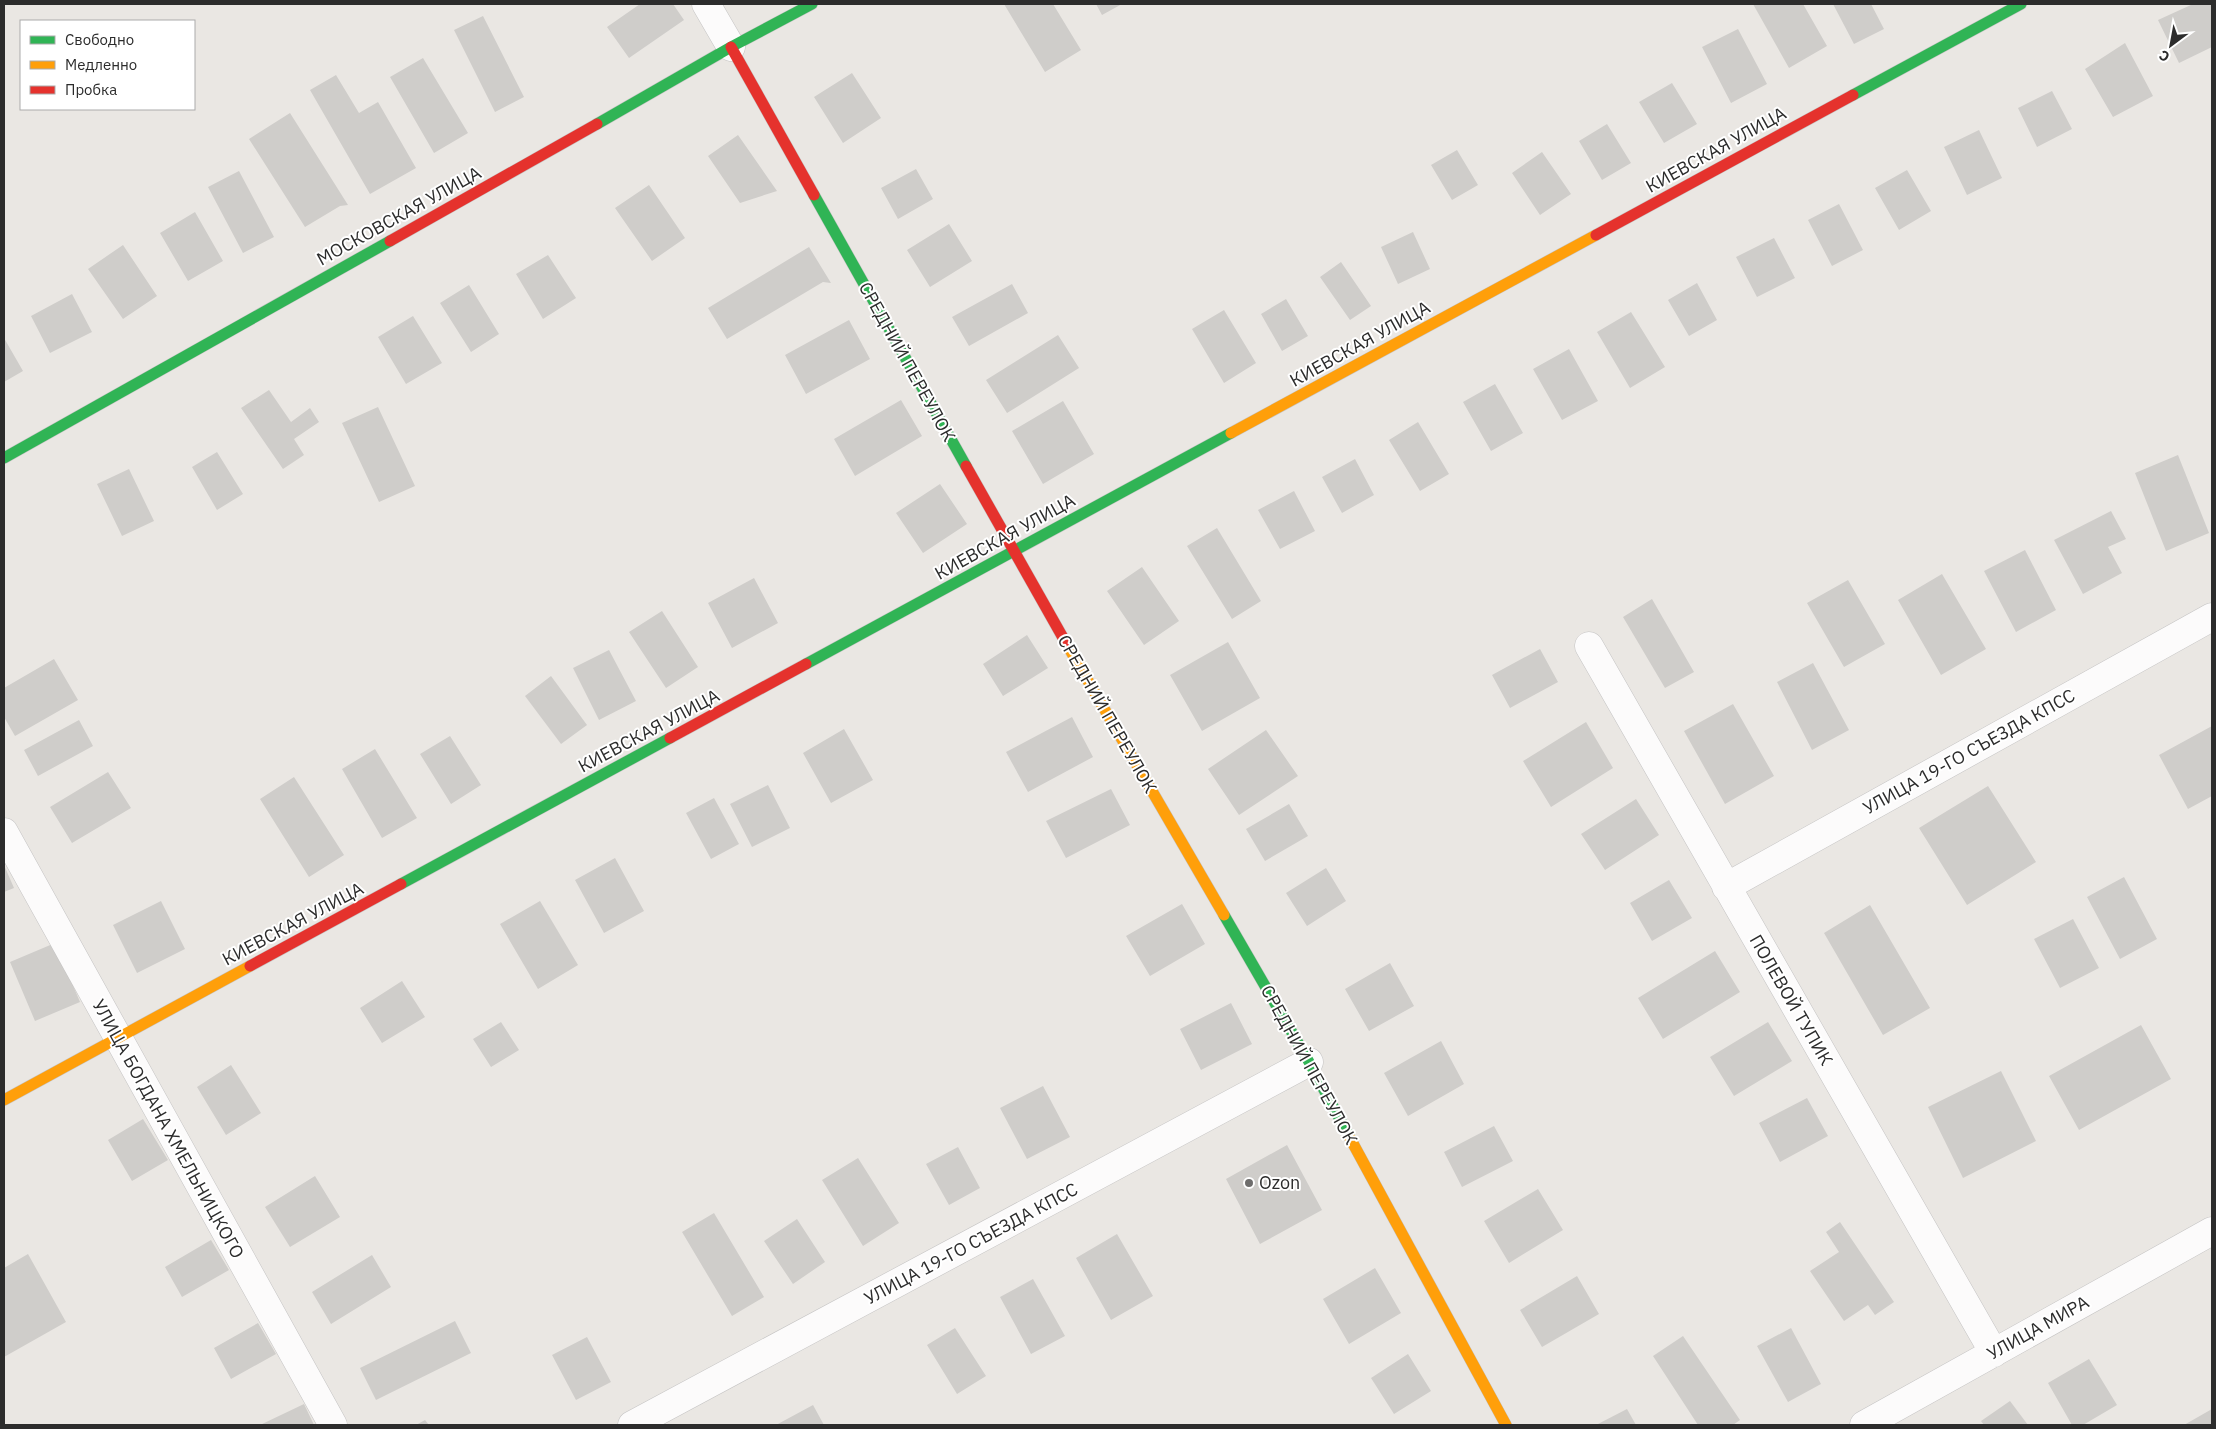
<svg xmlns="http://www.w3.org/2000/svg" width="2216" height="1429" font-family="'IBM Plex Sans',sans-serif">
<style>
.building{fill:#cfcdca}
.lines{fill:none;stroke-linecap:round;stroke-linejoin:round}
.street-casing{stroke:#c4c3c3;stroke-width:29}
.fast-casing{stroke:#c4c3c3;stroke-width:12}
.slow-casing{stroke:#c4c3c3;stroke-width:12}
.jam-casing{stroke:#c4c3c3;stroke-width:12}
.street{stroke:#fcfbfb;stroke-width:28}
.fast{stroke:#30b455;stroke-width:11}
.slow{stroke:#ff9f0a;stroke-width:11}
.jam{stroke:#e5322d;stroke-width:11}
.poi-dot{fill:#6e6d6c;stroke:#fff;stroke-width:2}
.labels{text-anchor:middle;stroke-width:4;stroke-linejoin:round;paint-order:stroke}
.street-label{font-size:18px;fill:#2c2c2c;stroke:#fff}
.poi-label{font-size:18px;fill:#2c2c2c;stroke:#fff;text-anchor:start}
</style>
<rect width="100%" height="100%" fill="#eae7e3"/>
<!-- building -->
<path class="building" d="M640 4H673L684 20 629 58 607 27Z
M1004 4H1053L1081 50 1045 72Z
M1096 4H1122L1102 15Z
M1753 4H1803L1827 46 1789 68Z
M1833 4H1871L1884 29 1854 44Z
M2193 4 2212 5V47L2179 63 2158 20Z
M483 16 524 97 495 112 454 30Z
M1738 29 1767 84 1731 103 1702 47Z
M2125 43 2153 96 2113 117 2085 69Z
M423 58 468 133 434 153 390 77Z
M852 73 881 118 843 143 814 97Z
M336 75 359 113 378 102 416 168 370 194 310 90Z
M1672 83 1697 124 1664 143 1639 102Z
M2052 91 2072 129 2037 147 2018 108Z
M290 113 348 205 340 206 305 227 249 139Z
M1607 124 1631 163 1602 180 1579 141Z
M1979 130 2002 178 1967 195 1944 147Z
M738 135 777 191 740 203 708 156Z
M1457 150 1478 185 1452 200 1431 165Z
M1542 152 1571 194 1540 215 1512 173Z
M916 169 933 199 898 219 881 188Z
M1907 170 1931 211 1899 230 1875 188Z
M239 171 274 237 243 253 208 187Z
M649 185 685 238 652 261 615 208Z
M1839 204 1863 250 1832 266 1808 220Z
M195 212 223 261 188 281 160 233Z
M949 224 972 261 930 287 907 250Z
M1413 232 1430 269 1398 284 1381 247Z
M1774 238 1795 278 1757 297 1736 257Z
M123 245 157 296 123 319 88 269Z
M809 247 831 283 823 282 727 339 708 308Z
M548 255 576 298 543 319 516 274Z
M1341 262 1371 306 1350 320 1320 277Z
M1697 283 1717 320 1689 336 1668 300Z
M1012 284 1028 313 969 346 952 317Z
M469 285 499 334 471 352 440 303Z
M72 294 92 332 50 353 31 316Z
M1286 299 1308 336 1282 351 1261 314Z
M1224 310 1256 363 1224 383 1192 329Z
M1631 312 1665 367 1630 388 1597 332Z
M413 316 442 363 406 384 378 337Z
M849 320 870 359 806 394 785 355Z
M1058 335 1079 368 1007 413 986 380Z
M4 338 23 371 4 382Z
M1569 349 1598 401 1562 420 1533 369Z
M1495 384 1523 433 1491 451 1463 402Z
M269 390 291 422 310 408 319 422 294 439 304 455 283 469 241 408Z
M901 400 922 436 855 476 834 439Z
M1063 401 1094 454 1043 484 1012 431Z
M378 407 415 486 379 502 342 423Z
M1418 422 1449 474 1420 491 1389 440Z
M217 452 243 494 217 510 192 467Z
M2178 455 2209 533 2166 551 2135 473Z
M1355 459 1374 495 1342 513 1322 477Z
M129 469 154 521 122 536 97 484Z
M940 484 967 524 923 553 896 513Z
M1294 491 1315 531 1280 549 1258 510Z
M2111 511 2126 539 2108 547 2122 573 2083 594 2054 540Z
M1217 528 1261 601 1232 619 1187 546Z
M2025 550 2056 610 2016 632 1984 571Z
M1142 567 1179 621 1144 645 1107 591Z
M1942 574 1986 649 1941 675 1898 600Z
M754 578 778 623 732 648 708 603Z
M1848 580 1885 644 1844 667 1807 603Z
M1652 599 1694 672 1665 688 1623 617Z
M662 611 698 667 666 688 629 632Z
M1027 635 1048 668 1003 696 983 664Z
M1228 642 1260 698 1202 731 1170 675Z
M1540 649 1558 682 1510 708 1492 675Z
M609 650 636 701 599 720 573 668Z
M54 659 78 700 15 736 4 717V688Z
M1813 663 1849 730 1812 750 1777 682Z
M551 676 587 725 561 744 525 696Z
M1733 704 1774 776 1725 804 1684 731Z
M1072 717 1093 757 1028 792 1006 752Z
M79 720 93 746 38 776 24 750Z
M1586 722 1613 768 1551 807 1523 761Z
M2212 726V796L2188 809 2159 755Z
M844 729 873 780 831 803 803 753Z
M1266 730 1298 776 1239 815 1208 769Z
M450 736 481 785 451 804 420 754Z
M375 749 417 818 382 838 342 769Z
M108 772 131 808 72 843 50 807Z
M294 777 344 855 309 877 260 799Z
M768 785 790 828 752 847 730 804Z
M1988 786 2036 862 1967 905 1919 828Z
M1111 789 1130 825 1066 858 1046 821Z
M714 798 739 844 711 859 686 813Z
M1636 799 1659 835 1605 870 1581 834Z
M1289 804 1308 836 1265 861 1246 829Z
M615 858 644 911 604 933 575 880Z
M4 865 14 888 4 892Z
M1326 868 1346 901 1307 926 1286 893Z
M2124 877 2157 939 2120 959 2087 897Z
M1669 880 1692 918 1652 941 1630 903Z
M161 901 185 949 137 973 113 925Z
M540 901 578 965 538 989 500 924Z
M1182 904 1205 944 1150 976 1126 936Z
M1870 905 1930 1008 1883 1035 1824 933Z
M2073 919 2099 968 2060 988 2034 939Z
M55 943 80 1002 35 1021 10 962Z
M1715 951 1740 992 1663 1039 1638 998Z
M1390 963 1414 1006 1369 1031 1345 989Z
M402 981 425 1017 382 1043 360 1008Z
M1231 1003 1252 1044 1201 1070 1180 1029Z
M501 1022 519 1050 491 1067 473 1039Z
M1768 1022 1792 1061 1734 1096 1710 1057Z
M2141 1025 2171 1079 2079 1130 2049 1076Z
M1441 1041 1464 1084 1408 1116 1384 1073Z
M231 1065 261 1113 226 1135 197 1087Z
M2001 1071 2036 1141 1963 1178 1928 1107Z
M1043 1086 1070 1137 1027 1159 1000 1108Z
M1807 1098 1828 1136 1780 1162 1759 1123Z
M143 1119 168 1160 132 1181 108 1140Z
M1494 1126 1513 1161 1462 1187 1444 1152Z
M1287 1145 1322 1210 1260 1244 1226 1179Z
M958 1147 980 1188 949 1205 926 1164Z
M858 1158 899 1223 863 1246 822 1180Z
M315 1176 340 1217 290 1247 265 1207Z
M1538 1189 1563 1230 1509 1263 1484 1221Z
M714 1213 764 1297 732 1316 682 1232Z
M797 1219 825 1262 793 1284 764 1241Z
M1840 1222 1894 1302 1875 1315 1868 1305 1844 1321 1810 1271 1839 1252 1826 1232Z
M1117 1234 1153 1296 1111 1320 1076 1258Z
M211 1240 229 1270 182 1297 165 1267Z
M28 1254 66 1322 4 1357V1268Z
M372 1255 391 1287 331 1324 312 1292Z
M1375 1268 1401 1313 1349 1344 1323 1299Z
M1577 1276 1599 1314 1542 1347 1520 1310Z
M1033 1279 1065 1336 1031 1354 1000 1297Z
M455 1321 471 1353 376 1400 360 1368Z
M258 1323 276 1354 231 1379 214 1348Z
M955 1328 986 1376 957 1394 927 1345Z
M1791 1328 1821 1384 1788 1402 1757 1346Z
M1683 1336 1740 1420 1733 1425H1698L1653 1356Z
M587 1337 611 1382 576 1400 552 1355Z
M1408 1354 1431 1391 1394 1414 1371 1378Z
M2089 1359 2117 1405 2083 1425H2072L2048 1383Z
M2010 1401 2028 1425H1984L1981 1421Z
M304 1404 314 1425H260Z
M813 1405 824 1425H776Z
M1627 1409 1636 1425H1596Z
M2212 1409V1425H2184Z
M425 1420 429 1425H416Z"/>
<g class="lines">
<defs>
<path id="street" d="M706 4 731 47
M1589 646 1994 1353
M4 832 333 1425
M1726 887 2212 617
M632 1425 1309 1062
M1864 1425 2212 1231"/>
<path id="fast" d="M1853 95 2021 4
M597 124 731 47 812 4
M814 195 966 466
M4 458 390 241
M806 664 1231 433
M401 884 670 738
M1224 915 1309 1062 1350 1138"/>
<path id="slow" d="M1231 433 1596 235
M1066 643 1224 915
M4 1100 250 966
M1350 1138 1506 1425"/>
<path id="jam" d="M731 47 814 195
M1596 235 1853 95
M390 241 597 124
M966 466 1066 643
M670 738 806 664
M250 966 401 884"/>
</defs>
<!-- street casing -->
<use href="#street" class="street-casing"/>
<!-- fast casing -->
<use href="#fast" class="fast-casing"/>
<!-- slow casing -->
<use href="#slow" class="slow-casing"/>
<!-- jam casing -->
<use href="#jam" class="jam-casing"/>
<!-- street -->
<use href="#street" class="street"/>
<!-- fast -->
<use href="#fast" class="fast"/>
<!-- slow -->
<use href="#slow" class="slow"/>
<!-- jam -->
<use href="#jam" class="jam"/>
</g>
<!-- markers -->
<circle class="poi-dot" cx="1249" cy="1183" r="5"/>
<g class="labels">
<!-- street labels -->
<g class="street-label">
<text transform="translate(1716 150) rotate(-29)" y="6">КИЕВСКАЯ УЛИЦА</text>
<text transform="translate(399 216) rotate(-29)" y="6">МОСКОВСКАЯ УЛИЦА</text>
<text transform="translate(1360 344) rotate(-29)" y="6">КИЕВСКАЯ УЛИЦА</text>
<text transform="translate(907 362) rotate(61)" y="6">СРЕДНИЙ ПЕРЕУЛОК</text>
<text transform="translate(1005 537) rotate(-29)" y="6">КИЕВСКАЯ УЛИЦА</text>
<text transform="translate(1107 714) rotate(60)" y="6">СРЕДНИЙ ПЕРЕУЛОК</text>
<text transform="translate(649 731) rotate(-28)" y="6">КИЕВСКАЯ УЛИЦА</text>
<text transform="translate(1969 752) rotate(-29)" y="6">УЛИЦА 19-ГО СЪЕЗДА КПСС</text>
<text transform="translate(293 924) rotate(-28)" y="6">КИЕВСКАЯ УЛИЦА</text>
<text transform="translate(1791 1000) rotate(60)" y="6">ПОЛЕВОЙ ТУПИК</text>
<text transform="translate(1309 1065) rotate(61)" y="6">СРЕДНИЙ ПЕРЕУЛОК</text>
<text transform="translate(168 1129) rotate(61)" y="6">УЛИЦА БОГДАНА ХМЕЛЬНИЦКОГО</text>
<text transform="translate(971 1244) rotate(-28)" y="6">УЛИЦА 19-ГО СЪЕЗДА КПСС</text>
<text transform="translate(2038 1328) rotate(-29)" y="6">УЛИЦА МИРА</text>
</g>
<!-- poi labels -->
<g class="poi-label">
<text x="1259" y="1189">Ozon</text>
</g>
</g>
<!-- border -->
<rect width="2216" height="1429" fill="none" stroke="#2c2c2c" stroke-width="10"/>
<!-- legend -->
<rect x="20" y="20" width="175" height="90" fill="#ffffff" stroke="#ababab"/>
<rect x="30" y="36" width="25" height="8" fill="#30b455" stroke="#ababab"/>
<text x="65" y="45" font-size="15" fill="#2c2c2c">Свободно</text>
<rect x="30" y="61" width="25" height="8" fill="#ff9f0a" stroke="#ababab"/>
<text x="65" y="70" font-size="15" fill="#2c2c2c">Медленно</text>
<rect x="30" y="86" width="25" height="8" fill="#e5322d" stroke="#ababab"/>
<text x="65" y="95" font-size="15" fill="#2c2c2c">Пробка</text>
<!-- north arrow -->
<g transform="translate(2171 45) rotate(212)" stroke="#ffffff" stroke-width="4" paint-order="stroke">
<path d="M0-4L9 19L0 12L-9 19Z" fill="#2c2c2c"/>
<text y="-8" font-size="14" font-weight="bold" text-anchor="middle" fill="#2c2c2c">С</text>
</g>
</svg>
